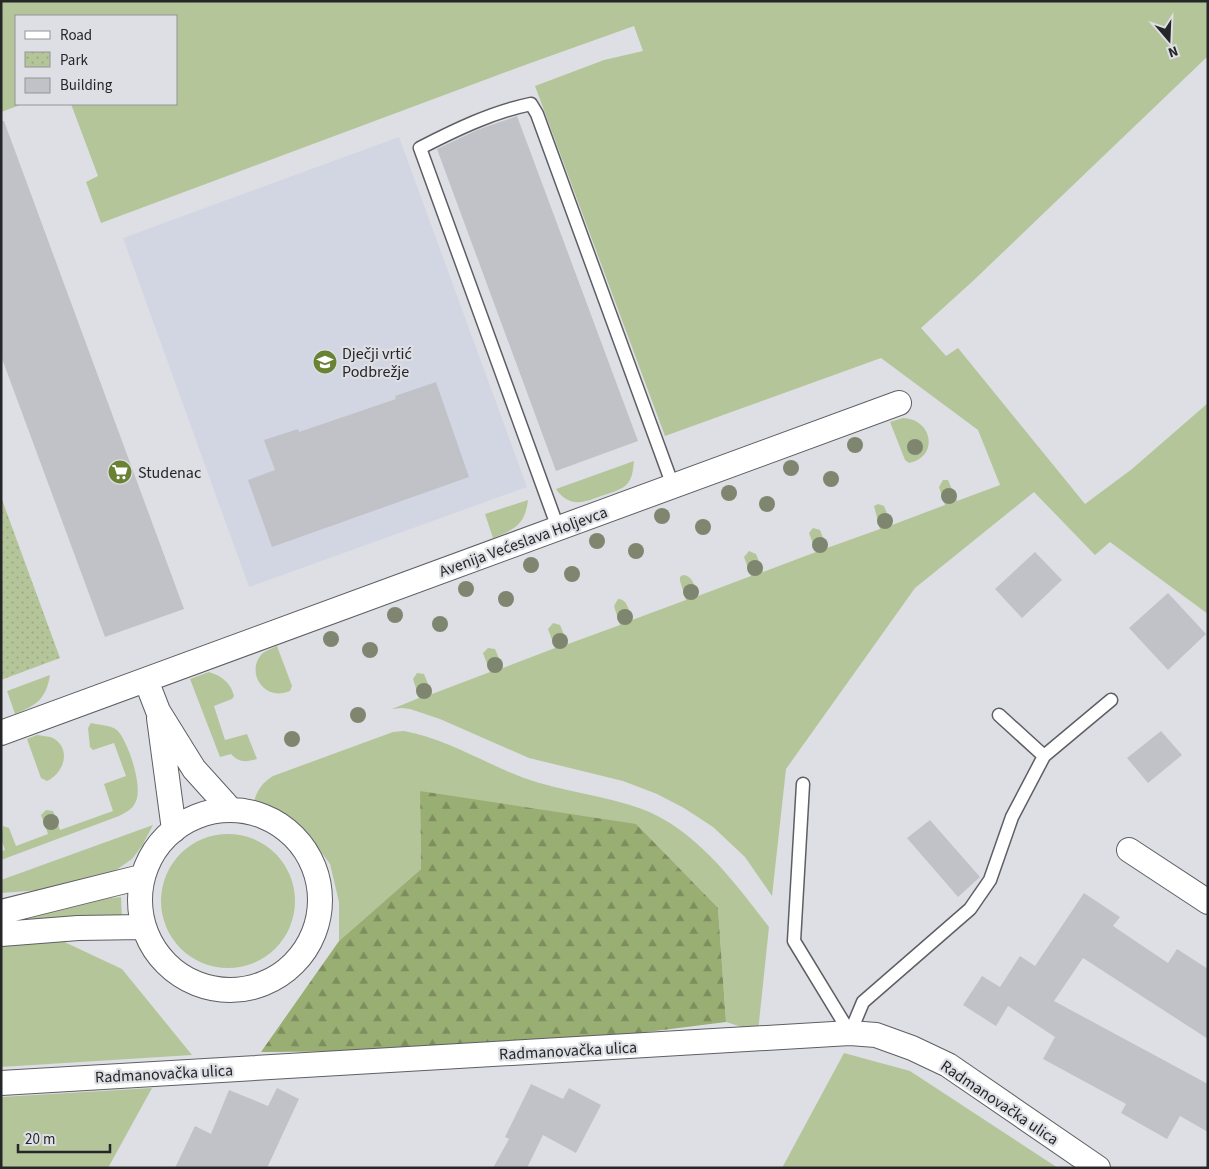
<svg xmlns="http://www.w3.org/2000/svg" width="1209" height="1169" font-family="'Source Sans 3',sans-serif">
<style>
.built{fill:#d2d6e3}
.grass{fill:#b5c59a}
.forest{fill:url(#forest-firs)}
.park{fill:url(#park-dots)}
.building{fill:#c0c2c7}
.lines{fill:none;stroke-linecap:round;stroke-linejoin:round}
.service-casing{stroke:#5d5f64;stroke-width:15}
.minor-casing{stroke:#5d5f64;stroke-width:26}
.service{stroke:#fff;stroke-width:12}
.minor{stroke:#fff;stroke-width:24}
.tree{fill:#7e8670}
.labels{text-anchor:middle;stroke-width:4.5;stroke-linejoin:round;paint-order:stroke}
.poi-label{font-size:16px;fill:#252628;stroke:#dddfe4;text-anchor:start}
.street-label{font-size:16px;fill:#252628;stroke:#dddfe4}
</style>
<defs>
<pattern id="forest-firs" width="22" height="20" patternUnits="userSpaceOnUse" patternTransform="scale(1.25)"><rect width="22" height="20" fill="#99ae72"/><path d="M5 1l3.5 6h-7zM16 11l3.5 6h-7z" fill="#7d8d5e"/></pattern>
<pattern id="park-dots" width="8" height="8" patternUnits="userSpaceOnUse" patternTransform="scale(1.25)"><rect width="8" height="8" fill="#b5c59a"/><path d="M2 2h.1M6 6h.1" fill="none" stroke="#9ca985" stroke-width="1.8" stroke-linecap="round"/></pattern>
</defs>
<rect width="100%" height="100%" fill="#dddfe4"/>
<!-- built -->
<path class="built" d="M399 137 527 487 249 587 123 238Z"/>
<!-- grass -->
<path class="grass" d="M1 1H1208V56L974 280 921 328 946 356 958 348 1085 504 1132 469 1208 403V614L1110 542 1095 555 1034 492 915 588 786 769 772 896 745 857 713 827 684 808 657 794 623 781 529 758 440 719 410 709 402 708 392 709 419 698 413 679 417 673 424 674 432 694 490 672 483 653 488 648 495 649 503 668 555 648 548 629 553 623 560 625 568 644 620 625 614 606 618 599C628 599 629 612 632 620L686 600 680 581V577L683 575C694 576 694 587 698 596L751 576 744 557 749 551 756 554 763 572 816 552 809 533 813 528 820 530 827 548 880 529 874 506 878 504 884 506 892 525 945 505 939 487 943 480H948L957 501 1000 485 978 430 881 358 665 436 535 86 604 60 643 51 634 26 525 65 101 223 86 182 98 176 71 104H176V16H16V104H23L1 112Z
M903 418C933 419 939 457 909 463L905 460 890 422Z
M634 461C633 468 633 477 628 483 622 490 613 492 604 495 585 502 570 509 556 489Z
M528 500C525 525 515 529 493 538L485 514Z
M277 646 292 686 290 691C285 693 280 694 274 693 256 689 249 666 263 653 267 650 273 648 277 646Z
M209 672C222 676 231 683 234 696L232 699 214 706 225 740 247 734 257 759C246 762 239 763 231 754L220 757 190 679Z
M50 675C46 699 37 705 15 714L7 691Z
M91 723C99 725 110 725 117 730 128 741 143 786 136 801 133 809 127 812 119 816L1 860V851L5 850 1 839 3 826 9 828 16 846 48 834 41 815 46 810 53 811 60 830 113 811 104 784 126 776 114 743 93 750 90 747 88 728Z
M404 731C447 739 484 763 524 778 563 792 604 795 642 809 697 830 734 882 769 927L758 1032 726 1022 718 908 420 791 421 869 339 941V902L330 864 307 833 279 811 254 801C258 789 262 783 273 776L393 732Z
M37 735C42 736 48 736 53 738 72 749 64 773 47 781L41 778 27 739Z
M153 825 142 846 132 859 109 875 41 890 1 893V880Z
M161 901a67 67 0 1 1 134 0a67 67 0 1 1-134 0Z
M121 897 122 919 11 925 8 917 74 902Z
M41 931 122 969 192 1055 1 1067V945Z
M844 1053 910 1071 1058 1168H782Z
M152 1088 108 1168H1V1097Z"/>
<!-- forest -->
<path class="forest" d="M420 791 636 824 718 908 726 1022 504 1050 261 1052 339 941 421 869Z"/>
<!-- park -->
<path class="park" d="M1 497 60 658 1 680Z"/>
<!-- building -->
<path class="building" d="M517 116 638 441 556 471 437 149 477 130Z
M1 121H4L184 609 105 637 1 356Z
M436 382 469 477 272 547 248 480 275 470 264 440 298 429 299 432 396 399 395 396Z
M1035 552 1062 580 1022 618 995 589Z
M1168 593 1206 634 1168 670 1129 628Z
M1161 731 1182 755 1148 783 1127 758Z
M930 820 980 877 958 897 907 838Z
M1084 893 1120 917 1113 926 1168 963 1177 949 1208 969V1039L1083 958 1054 1001 1208 1084V1132L1180 1116 1167 1139 1121 1113 1126 1104 1043 1059 1055 1037 1008 1006 996 1026 963 1005 982 976 1000 987 1020 956 1035 966Z
M531 1084 563 1099 569 1088 601 1105 576 1153 543 1135 527 1168H493L509 1139 505 1137Z
M277 1088 299 1099 267 1168H175L195 1126 211 1134 229 1090 268 1106Z"/>
<g class="lines">
<defs>
<path id="service" d="M558 528 420 148C455 130 492 112 531 104L537 114 673 486
M999 715 1044 756
M803 784 794 941 850 1033
M850 1033 863 1002 970 909 990 880 1012 817 1044 756 1111 700"/>
<path id="minor" d="M146 680 158 711 194 769 231 810
M159 718 174 830
M1 733 899 403
M140 900a90 90 0 1 1 180 0a90 90 0 1 1-180 0Z
M1129 850 1208 902
M1 912 141 877
M1 934 78 928 143 927
M1 1083 850 1033 876 1035 912 1048 948 1065 1098 1168"/>
</defs>
<!-- service casing -->
<use href="#service" class="service-casing"/>
<!-- minor casing -->
<use href="#minor" class="minor-casing"/>
<!-- service -->
<use href="#service" class="service"/>
<!-- minor -->
<use href="#minor" class="minor"/>
</g>
<!-- trees -->
<g class="tree">
<circle cx="855" cy="445" r="8"/>
<circle cx="915" cy="447" r="8"/>
<circle cx="791" cy="468" r="8"/>
<circle cx="831" cy="479" r="8"/>
<circle cx="729" cy="493" r="8"/>
<circle cx="949" cy="496" r="8"/>
<circle cx="767" cy="504" r="8"/>
<circle cx="662" cy="516" r="8"/>
<circle cx="885" cy="521" r="8"/>
<circle cx="703" cy="527" r="8"/>
<circle cx="597" cy="541" r="8"/>
<circle cx="820" cy="545" r="8"/>
<circle cx="636" cy="551" r="8"/>
<circle cx="531" cy="565" r="8"/>
<circle cx="755" cy="568" r="8"/>
<circle cx="572" cy="574" r="8"/>
<circle cx="466" cy="589" r="8"/>
<circle cx="691" cy="592" r="8"/>
<circle cx="506" cy="599" r="8"/>
<circle cx="395" cy="615" r="8"/>
<circle cx="625" cy="617" r="8"/>
<circle cx="440" cy="624" r="8"/>
<circle cx="331" cy="639" r="8"/>
<circle cx="560" cy="641" r="8"/>
<circle cx="370" cy="650" r="8"/>
<circle cx="495" cy="665" r="8"/>
<circle cx="424" cy="691" r="8"/>
<circle cx="358" cy="715" r="8"/>
<circle cx="292" cy="739" r="8"/>
<circle cx="51" cy="822" r="8"/>
</g>
<!-- icons -->
<defs>
<symbol id="school-disc" viewBox="-11 -11 22 22"><circle r="9.5" fill="#698234" stroke="#dddfe4"/><path d="M0-5L7-2L0 1L-7-2ZM-4 1L0 2.5L4 1V4Q0 6-4 4Z" fill="#fff"/></symbol>
<symbol id="supermarket-disc" viewBox="-11 -11 22 22"><circle r="9.5" fill="#698234" stroke="#dddfe4"/><path d="M-6-5.5h2.5l.6 2H6L4.5 2H-2.5L-4.4-4H-6ZM-1.5 3.2a1.3 1.3 0 1 0 .1 0ZM3 3.2a1.3 1.3 0 1 0 .1 0Z" fill="#fff"/></symbol>
</defs>
<g fill-rule="evenodd">
<use href="#school-disc" x="311" y="348" width="28" height="28"/>
<use href="#supermarket-disc" x="106" y="458" width="28" height="28"/>
</g>
<g class="labels">
<!-- poi labels -->
<g class="poi-label">
<text x="342" y="359">Dječji vrtić<tspan x="342" dy="18">Podbrežje</tspan></text>
<text x="138" y="478">Studenac</text>
</g>
<!-- street labels -->
<g class="street-label">
<text transform="translate(523 541) rotate(-20)" y="6">Avenija Većeslava Holjevca</text>
<text transform="translate(568 1050) rotate(-3)" y="6">Radmanovačka ulica</text>
<text transform="translate(164 1073) rotate(-3)" y="6">Radmanovačka ulica</text>
<text transform="translate(1000 1102) rotate(34)" y="6">Radmanovačka ulica</text>
</g>
</g>
<!-- border -->
<rect width="1209" height="1169" fill="none" stroke="#252628" stroke-width="5"/>
<!-- legend -->
<rect x="15" y="15" width="162" height="90" fill="#dddfe4" stroke="#939599"/>
<rect x="25" y="31" width="25" height="8" fill="#ffffff" stroke="#939599"/>
<text x="60" y="40" font-size="15" fill="#252628">Road</text>
<rect x="25" y="52" width="25" height="15" fill="url(#park-dots)" stroke="#939599"/>
<text x="60" y="65" font-size="15" fill="#252628">Park</text>
<rect x="25" y="78" width="25" height="15" fill="#c0c2c7" stroke="#939599"/>
<text x="60" y="90" font-size="15" fill="#252628">Building</text>
<!-- north arrow -->
<g transform="translate(1169 40) rotate(161)" stroke="#dddfe4" stroke-width="4" paint-order="stroke">
<path d="M0-4L9 19L0 12L-9 19Z" fill="#252628"/>
<text y="-8" font-size="14" font-weight="bold" text-anchor="middle" fill="#252628">N</text>
</g>
<!-- scale -->
<path d="M18 1144v8h92v-8" fill="none" stroke="#252628" stroke-width="2.5"/>
<text x="25" y="1144" font-size="15" fill="#252628" stroke="#dddfe4" stroke-width="4" paint-order="stroke">20 m</text>
</svg>
